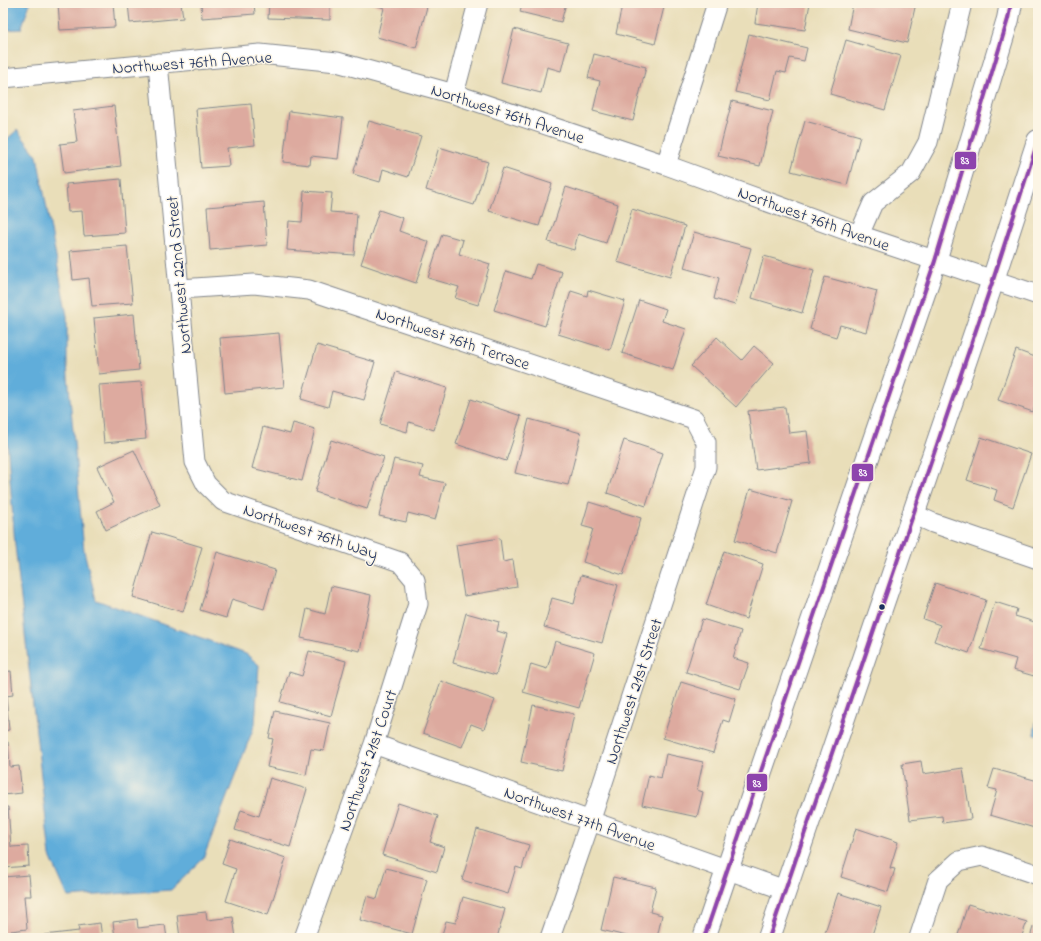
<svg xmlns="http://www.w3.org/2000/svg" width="1041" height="941" font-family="'Indie Flower',sans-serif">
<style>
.water{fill:#61adda;stroke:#3e6e9c}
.building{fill:#ddaa9f}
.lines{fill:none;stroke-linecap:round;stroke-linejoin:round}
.street-casing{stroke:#82868c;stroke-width:21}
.secondary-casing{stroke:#82868c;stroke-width:24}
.street{stroke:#fff;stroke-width:19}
.secondary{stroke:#fff;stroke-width:22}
.bus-1-casing{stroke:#fcf5e5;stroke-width:7}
.bus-1{stroke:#8e44ad;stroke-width:4}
.bus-dot{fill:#1b2f5e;stroke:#fcf5e5;stroke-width:1.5}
.labels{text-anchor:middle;stroke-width:3;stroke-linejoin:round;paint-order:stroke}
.street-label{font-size:17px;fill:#1b2f5e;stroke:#fcf5e5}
.line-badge{stroke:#fcf5e5;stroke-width:1.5}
.badge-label{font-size:11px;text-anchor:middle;font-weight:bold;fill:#fff}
</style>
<rect width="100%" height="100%" fill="#fcf5e5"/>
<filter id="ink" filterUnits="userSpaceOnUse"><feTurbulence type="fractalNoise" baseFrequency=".025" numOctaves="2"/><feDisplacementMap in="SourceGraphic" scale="8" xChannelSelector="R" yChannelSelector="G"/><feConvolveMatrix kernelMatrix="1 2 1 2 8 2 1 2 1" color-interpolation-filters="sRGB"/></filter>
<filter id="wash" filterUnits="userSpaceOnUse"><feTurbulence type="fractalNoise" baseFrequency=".012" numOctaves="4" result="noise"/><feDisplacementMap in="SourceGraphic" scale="16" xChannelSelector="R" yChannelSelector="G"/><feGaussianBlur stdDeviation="0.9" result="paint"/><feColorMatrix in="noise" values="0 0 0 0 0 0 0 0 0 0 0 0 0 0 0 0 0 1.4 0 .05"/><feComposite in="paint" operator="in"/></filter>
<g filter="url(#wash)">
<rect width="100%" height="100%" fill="#e9deb9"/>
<!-- water -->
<path class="water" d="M3 3H30L21 29 3 30Z
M17 130 37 156 67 316V365L84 551 96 600 246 654 259 665 255 724 203 859 171 890 68 897 50 856 15 545 3 386V143Z
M1038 711V735L1034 734Z"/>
<g id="blocks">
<!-- building -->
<path class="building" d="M58 3H113L115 27 60 30Z
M128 3H181L183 18 130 23Z
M201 3H254L255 14 202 18Z
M269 3H330V20L268 18Z
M370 3H428L416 48 377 37 384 8Z
M522 3H566L561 22 520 12Z
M665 3 655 44 616 34 622 5 616 3Z
M758 3H810L805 30 755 23Z
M853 3H916L907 43 848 29Z
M514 29 568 43 561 71 547 67 541 93 501 83Z
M749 34 807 48 804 61 790 58 786 73 777 71 770 100 735 92Z
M846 40 901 56 885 110 830 94Z
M594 54 646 67 633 121 593 111 600 81 588 78Z
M732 101 773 111 760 166 718 156Z
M251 104 255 145 227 148 229 166 201 168 196 109Z
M114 106 121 166 64 173 60 144 77 142 73 111Z
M289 111 343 118 338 159 311 156 310 165 283 162Z
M369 121 421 136 408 177 383 169 380 182 353 174Z
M805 121 860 136 847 185 791 171Z
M439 147 488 162 474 205 426 190Z
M503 168 552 184 539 226 489 211Z
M121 179 125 233 84 236 82 211 68 212 66 184Z
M566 187 618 204 606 243 578 234 574 250 548 242Z
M304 191 332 193 330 212 357 214 354 255 287 250 289 221 302 222Z
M264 202 267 245 210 250 207 207Z
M632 209 685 226 670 277 617 262Z
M379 210 403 218 399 231 429 242 416 283 361 264Z
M694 232 751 248 735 305 714 299 719 278 684 268Z
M442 234 463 240 459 254 490 264 478 305 455 298 459 287 428 278Z
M127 246 133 303 92 306 89 278 73 280 70 251Z
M764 256 814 270 802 313 752 298Z
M536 264 562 272 545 326 494 310 506 271 531 279Z
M825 277 877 291 866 332 840 325 836 337 810 329Z
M588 290 625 301 610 350 558 334 571 291 587 296Z
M639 300 666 309 662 321 686 329 673 370 622 353Z
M134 314 139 370 99 374 94 318Z
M279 333 284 387 225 393 220 338Z
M717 337 742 360 754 346 774 363 736 407 691 366Z
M317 345 375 362 364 400 332 391 328 407 301 399Z
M1016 350 1038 358V396L1033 412 998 400Z
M396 372 447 388 434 430 409 422 407 432 380 424Z
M141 382 146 439 104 443 99 385Z
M471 399 521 416 506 461 456 444Z
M785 407 789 433 807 431 811 463 756 470 748 411Z
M529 419 581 433 568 485 515 473Z
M293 423 315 429 302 481 252 468 263 427 290 434Z
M981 437 1031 454 1013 507 994 500 997 490 967 480Z
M331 440 384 457 367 509 315 492Z
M624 440 663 453 646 506 607 493Z
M134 450 160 505 106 530 97 511 114 502 97 467Z
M394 459 423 466 420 477 445 483 435 520 408 513 406 522 379 516Z
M750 489 792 501 777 553 735 540Z
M589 502 641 518 623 575 583 562 593 529 582 526Z
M152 532 202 547 183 612 133 597Z
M500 538 503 562 513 560 517 587 464 596 456 545Z
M724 551 763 564 746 619 706 605Z
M217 552 275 570 264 609 232 599 226 618 200 610Z
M581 575 618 585 602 643 544 627 552 598 574 604Z
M935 583 986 600 969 653 934 641 940 625 923 619Z
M331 586 371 595 360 651 301 638 307 609 325 614Z
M995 602 1017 609 1015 616 1038 623V662L1034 676 1013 670 1016 659 981 649Z
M466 613 499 622 497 631 507 634 496 675 453 663Z
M702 619 741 631 733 658 749 663 740 689 686 672Z
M3 640 6 659H3Z
M555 641 595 653 579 708 523 692 531 664 547 669Z
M309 651 346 661 331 716 280 702 289 672 302 676Z
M11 671 13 695 6 696 9 730 3 731V672Z
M441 681 495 700 484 729 471 724 462 747 423 733Z
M681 682 736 699 729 722 723 720 713 753 663 738Z
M533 705 574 714 562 771 521 762Z
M275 711 330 723 324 751 311 749 306 775 267 767 273 739 269 738Z
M3 742H8L10 767 19 766 22 793 3 795Z
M666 754 703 762 697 790 703 792 697 817 642 805 649 775 661 778Z
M921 761 923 774 963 768 971 819 943 823 942 816 910 820 902 764Z
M994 769 1038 781V829L990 815 997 790 988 788Z
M270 778 307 789 290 847 235 830 241 810 259 816Z
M398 803 438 816 430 842 444 847 437 872 382 855Z
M3 807H8L11 847 28 846 29 866 3 868Z
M856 828 898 842 890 868 895 869 888 892 841 877Z
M477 829 529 845 522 869 516 867 508 894 462 880Z
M230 839 286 858 268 915 226 901 236 869 222 864Z
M386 868 427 879 412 934 360 920 367 896 377 899Z
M29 875 31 896H24L27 929 11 931V935H3V877Z
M613 877 656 887 650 912 662 915 657 938H635L601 930Z
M838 893 881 907 871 938H823Z
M463 897 505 909 497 938H441L446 921 456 923Z
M968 904 1027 922 1021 938H957Z
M206 912 207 920 233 917 236 938H180L177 915Z
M137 919 138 928 165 925 167 938H115L113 922Z
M100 923 102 938H45L44 935 79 931 78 926Z
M1033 927 1038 929V938H1030Z"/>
</g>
</g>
<g filter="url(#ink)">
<use href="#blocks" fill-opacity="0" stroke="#82868c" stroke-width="1"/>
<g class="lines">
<defs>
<path id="street" d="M158 63 195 462 206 484 223 501 400 562 415 580 418 604 374 744 304 938
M3 78 260 54 337 62 454 94 666 165 859 235 1038 295
M454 94 478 3
M666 165 717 3
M859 235 873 203 911 173 928 142 962 3
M180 289 254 284 309 290 694 419 706 442V467L590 822 550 938
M913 514 933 523 1038 559
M374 744 785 890
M919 938 938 880 959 861 982 856 1038 875"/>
<path id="secondary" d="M704 938 935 261 1008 19 1011 3
M769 938 993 280 1038 141"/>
</defs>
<!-- street casing -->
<use href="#street" class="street-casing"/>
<!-- secondary casing -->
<use href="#secondary" class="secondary-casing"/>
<!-- street -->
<use href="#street" class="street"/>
<!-- secondary -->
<use href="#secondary" class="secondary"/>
<defs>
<path id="bus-1" d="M704 938 935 261 1008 19 1011 3
M769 938 993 280 1038 141"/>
</defs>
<!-- bus-1 casing -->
<use href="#bus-1" class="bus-1-casing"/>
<!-- bus-1 -->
<use href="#bus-1" class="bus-1"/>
</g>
</g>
<!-- markers -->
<circle class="bus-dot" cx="882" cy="607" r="3.5"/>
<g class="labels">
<!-- street labels -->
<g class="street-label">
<text transform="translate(192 62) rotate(-4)" y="6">Northwest 76th Avenue</text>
<text transform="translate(508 113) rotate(18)" y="6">Northwest 76th Avenue</text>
<text transform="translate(814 218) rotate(20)" y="6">Northwest 76th Avenue</text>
<text transform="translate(178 275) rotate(-95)" y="6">Northwest 22nd Street</text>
<text transform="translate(453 338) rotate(19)" y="6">Northwest 76th Terrace</text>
<text transform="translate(311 531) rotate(19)" y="6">Northwest 76th Way</text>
<text transform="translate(633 691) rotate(-72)" y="6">Northwest 21st Street</text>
<text transform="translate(367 760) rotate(-71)" y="6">Northwest 21st Court</text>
<text transform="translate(580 818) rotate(20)" y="6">Northwest 77th Avenue</text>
</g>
</g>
<g class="line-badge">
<rect x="954" y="151" width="23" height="19" rx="4" fill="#8e44ad"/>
<rect x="851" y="463" width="23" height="19" rx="4" fill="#8e44ad"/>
<rect x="746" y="773" width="22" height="19" rx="4" fill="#8e44ad"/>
</g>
<g class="badge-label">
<text x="965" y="164">83</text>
<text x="863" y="476">83</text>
<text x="757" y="787">83</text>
</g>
<!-- margin -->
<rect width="1041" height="941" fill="none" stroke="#fcf5e5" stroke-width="16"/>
</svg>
